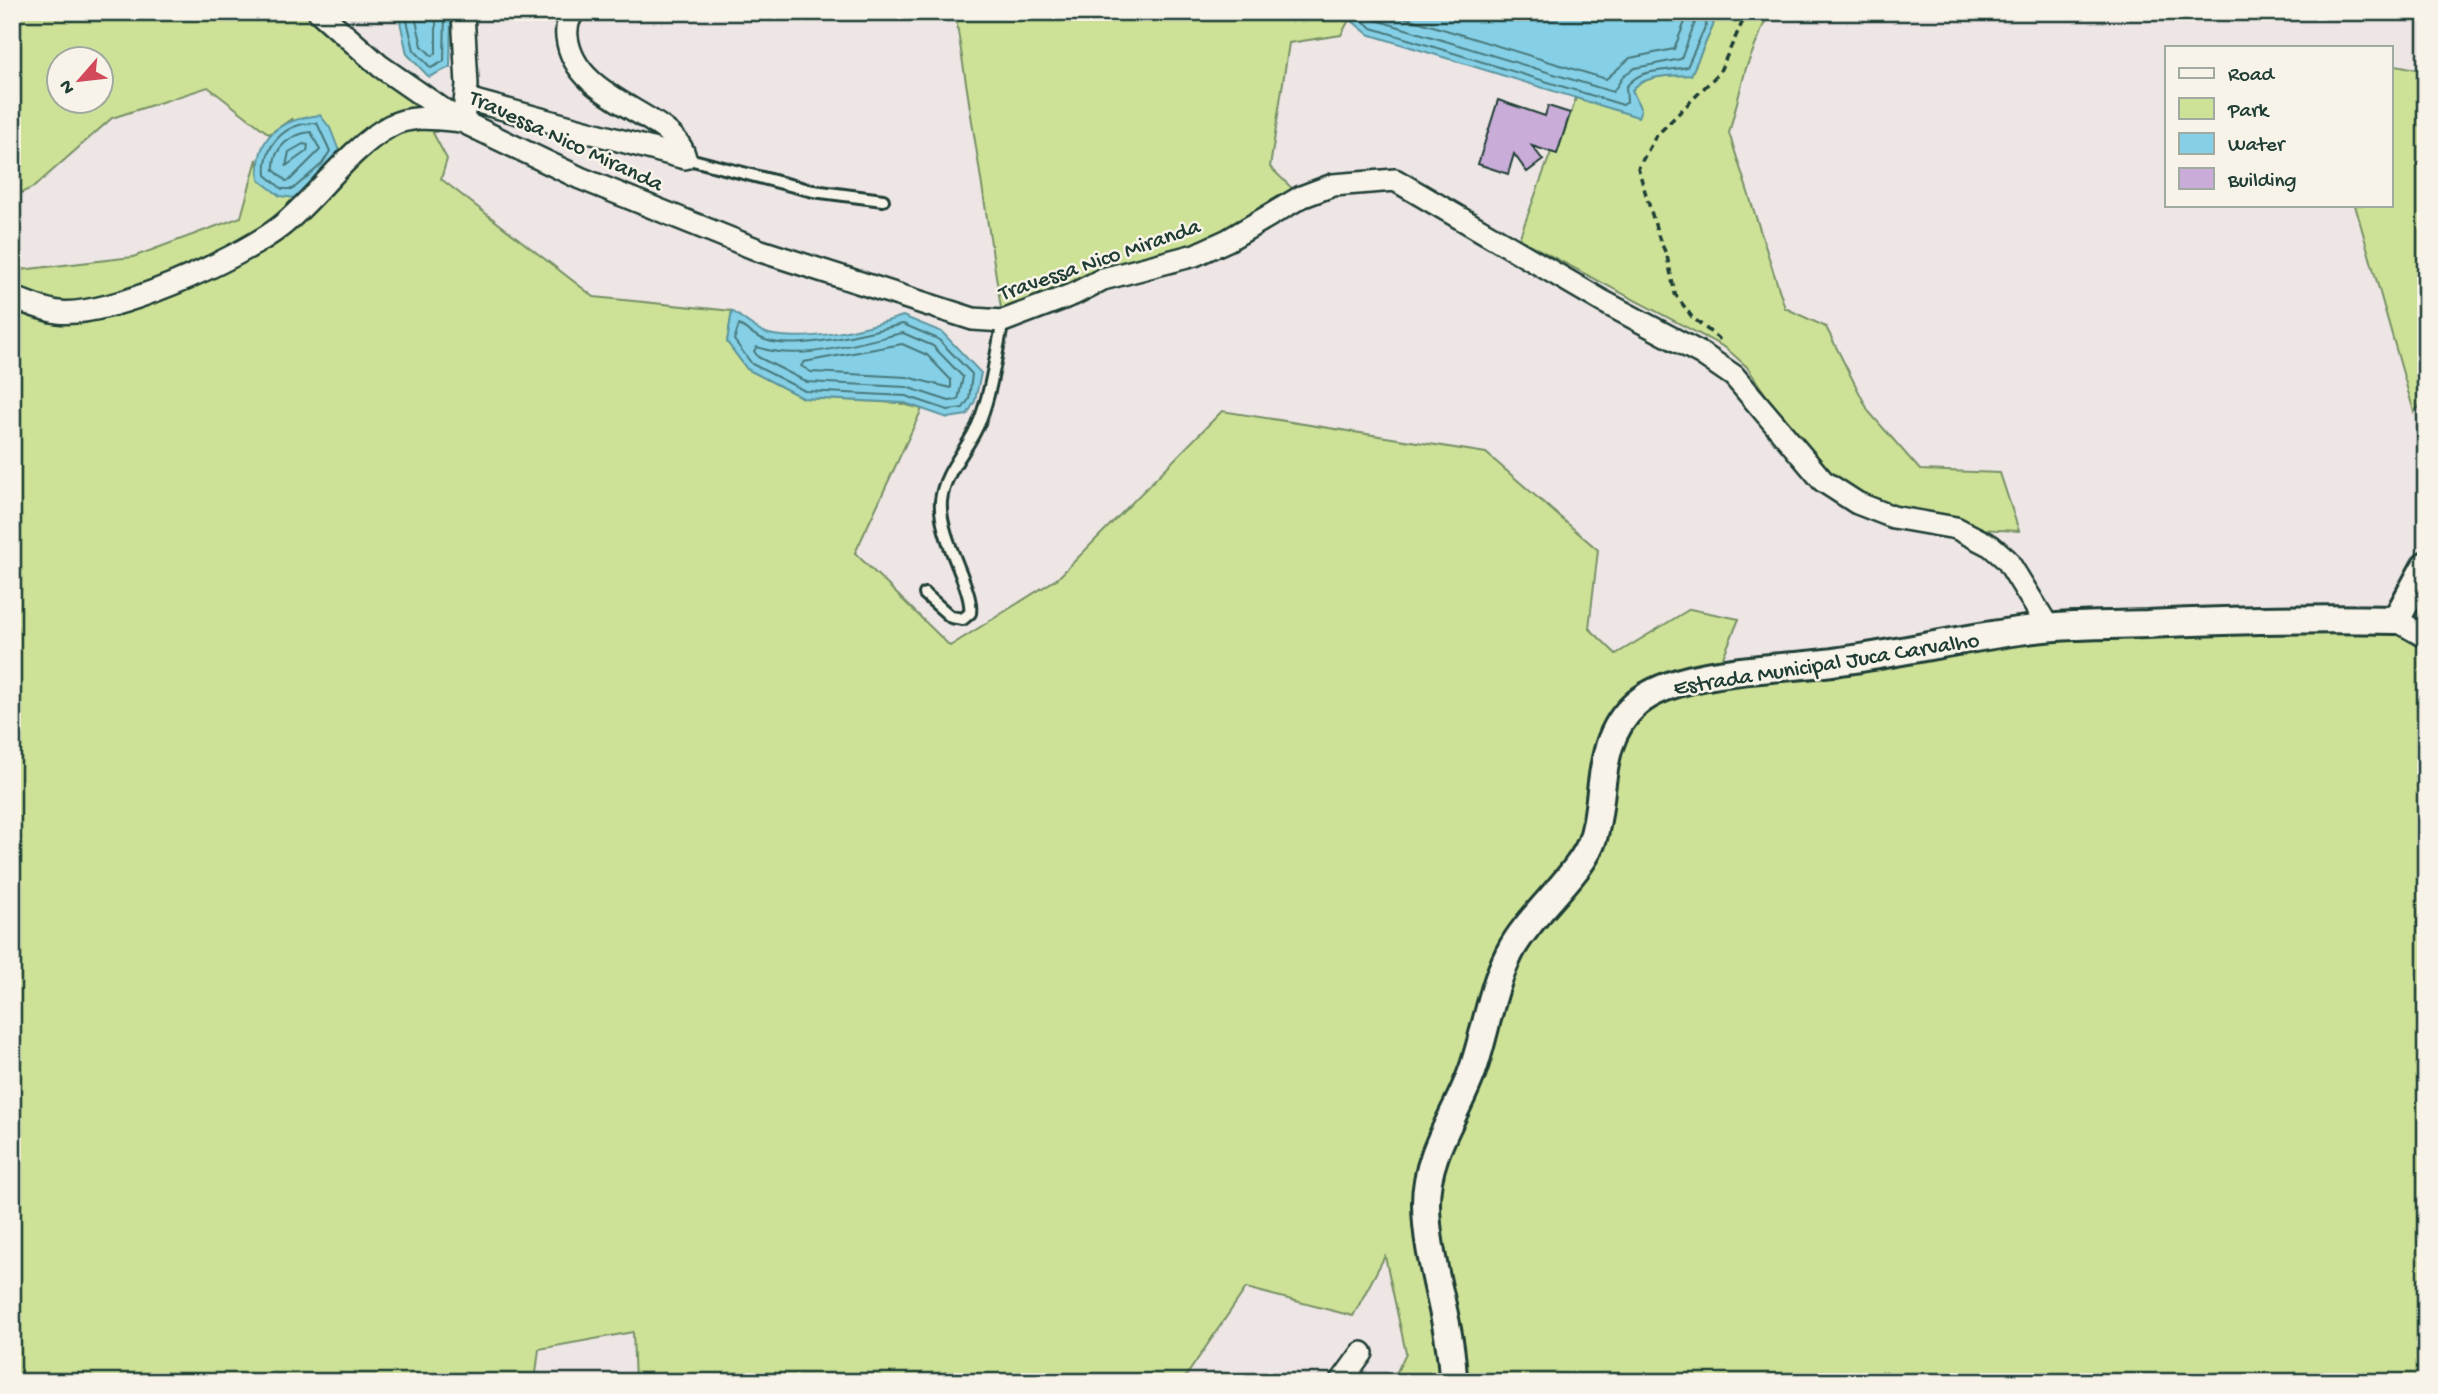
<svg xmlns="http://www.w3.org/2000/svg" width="2438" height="1394" font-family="'Gochi Hand',sans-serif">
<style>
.green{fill:#cee297;stroke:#769066;stroke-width:2;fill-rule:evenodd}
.water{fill:#85d0e6;stroke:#5c959f;stroke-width:2}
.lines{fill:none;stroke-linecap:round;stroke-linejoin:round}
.shore{stroke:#48787b;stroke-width:2}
.building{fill:#c9acd8;stroke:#1f3d34;stroke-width:2}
.service-casing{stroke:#1f3d34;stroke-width:16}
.minor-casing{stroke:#1f3d34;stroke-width:26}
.tertiary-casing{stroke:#1f3d34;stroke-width:32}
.path{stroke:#1f3d34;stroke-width:3.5;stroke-dasharray:7 5;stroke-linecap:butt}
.service{stroke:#f7f3e8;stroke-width:10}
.minor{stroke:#f7f3e8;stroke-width:21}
.tertiary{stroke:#f7f3e8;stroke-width:26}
.labels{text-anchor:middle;stroke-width:5;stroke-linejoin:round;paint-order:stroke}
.street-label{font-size:23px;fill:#1f3d34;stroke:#f7f3e8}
</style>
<rect width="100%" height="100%" fill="#eee5e5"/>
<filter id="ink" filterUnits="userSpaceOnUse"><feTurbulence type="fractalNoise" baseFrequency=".0143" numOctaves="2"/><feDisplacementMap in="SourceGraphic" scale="14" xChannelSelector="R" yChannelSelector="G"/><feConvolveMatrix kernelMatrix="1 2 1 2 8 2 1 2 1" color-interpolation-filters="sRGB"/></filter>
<g filter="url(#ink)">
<!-- green -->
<path class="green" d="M12 12H319L463 121 433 133 447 159 441 179 594 297 732 311 727 342 747 369 803 398 898 403 922 409 855 553 950 646 1058 578 1222 411 1486 453 1598 550 1589 628 1616 654 1690 609 1739 619 1716 674 2021 630 2410 628 2426 610V1382H1392L1406 1353 1385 1256 1353 1316 1246 1288 1182 1382H635L633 1332 539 1349 535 1382H12V335L19 336 12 320V271L133 257 241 217 257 159 260 180 293 118 269 134 208 87 112 118 34 187 12 197ZM60 60H102V102H60Z
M955 12H1341L1349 20 1341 35 1289 43 1270 167 1301 197 1228 240 1003 321Z
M1715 12H1769L1746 68 1729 133 1785 308 1826 327 1869 412 1920 470 2000 473 2019 531 1956 528 1893 517 1823 481 1747 367 1726 348 1519 239 1551 152 1557 153 1576 98 1638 116 1640 107 1632 90C1645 74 1672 76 1691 75L1713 26Z
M2391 64 2426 71V400L2414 412 2355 205H2391Z"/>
<!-- water -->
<path class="water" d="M398 12H451L450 67 429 77 407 54Z
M1341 12H1715L1713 26 1691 75C1672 76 1645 74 1632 90L1641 110 1638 117 1368 34Z
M320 115 330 128 339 151 327 168 295 198 280 196 259 180C255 135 279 120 320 115Z
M732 311C743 318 757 331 769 334 807 343 867 328 903 316L942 332 981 373 975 401 967 415 948 418 905 403 803 398 747 369 727 342Z"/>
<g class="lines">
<!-- shore -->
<path class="shore" d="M405 12 414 50 431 68 444 61 445 12
M414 12 422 46 432 56 436 53V12
M1351 12 1372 28 1623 105 1627 102 1626 87C1641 67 1665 72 1687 67L1706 25 1708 12
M1365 12 1376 20 1613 92 1624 75 1635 68 1681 59 1699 12
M1387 12 1606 79 1630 58 1674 49 1689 12
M317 123 330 151 322 164 293 189H282L266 175C263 144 286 122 317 123Z
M311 132 320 150 290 180 286 181 274 170C272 148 291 134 311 132Z
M303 144 308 145 307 151 286 166 289 152Z
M903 324 938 339 972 374 969 399 963 408 948 410 906 396 805 391 752 364 734 340 739 325C747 329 754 336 763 339 792 353 871 331 903 324Z
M903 333 933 346 963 377 958 400 949 401 906 387 807 382 758 357 754 351 757 347C802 363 859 342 903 333Z
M902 344 927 355 951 380V388L907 377 811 372 801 366 804 362Z"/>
</g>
<!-- building -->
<path class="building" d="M1498 100 1545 116 1548 106 1570 113 1557 154 1532 146 1543 160 1527 172 1514 154 1508 174 1478 164Z"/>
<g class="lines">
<defs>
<path id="service" d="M685 158 813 191 883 200
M925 594 951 617 963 619 970 613C974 588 938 538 941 501 944 470 970 448 980 420 992 389 996 353 1003 321"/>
<path id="minor" d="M319 12 380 66 455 118 580 178 761 251 973 319 1003 321 1074 294 1103 279 1195 255 1228 240 1301 197 1333 185 1395 180 1602 301 1702 354 1734 376 1823 481 1857 503 1893 517 1956 528 1991 546 2007 560 2049 628
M467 99 685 158C676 112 575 104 567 37 566 28 568 19 574 12
M12 297C27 303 43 310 58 312 109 318 239 259 280 227 318 197 347 150 390 126 412 114 438 119 463 121L467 85 463 12
M2396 620 2426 637
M1341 1382 1362 1353"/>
<path id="tertiary" d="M1453 1382C1452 1321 1426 1263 1426 1203 1426 1152 1457 1115 1473 1069 1486 1031 1491 990 1509 954 1528 915 1583 873 1593 838 1606 795 1595 740 1636 704 1678 667 1784 670 1840 661 1900 653 1959 639 2019 631 2061 625 2105 625 2147 624 2230 620 2313 618 2396 620L2426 565"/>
</defs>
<!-- service casing -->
<use href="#service" class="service-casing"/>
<!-- minor casing -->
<use href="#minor" class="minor-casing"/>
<!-- tertiary casing -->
<use href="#tertiary" class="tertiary-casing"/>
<!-- path -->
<path class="path" d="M1720 340 1692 317 1675 294 1667 256 1659 238 1638 168 1656 136 1719 73 1747 12"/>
<!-- service -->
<use href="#service" class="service"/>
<!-- minor -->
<use href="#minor" class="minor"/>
<!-- tertiary -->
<use href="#tertiary" class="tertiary"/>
</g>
</g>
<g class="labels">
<!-- street labels -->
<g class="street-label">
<text transform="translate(567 139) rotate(25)" y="8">Travessa Nico Miranda</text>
<text transform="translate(1099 258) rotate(-19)" y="8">Travessa Nico Miranda</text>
<text transform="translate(1826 662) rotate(-9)" y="8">Estrada Municipal Juca Carvalho</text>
</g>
</g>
<!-- margin -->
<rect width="2438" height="1394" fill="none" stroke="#f7f3e8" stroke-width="42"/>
<rect x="21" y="21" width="2396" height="1352" fill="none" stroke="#1f3d34" stroke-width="2.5" filter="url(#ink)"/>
<!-- legend -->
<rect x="2165" y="46" width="228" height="161" fill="#f7f3e8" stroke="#a1aaa0" stroke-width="2"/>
<rect x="2179" y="68" width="35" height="10" fill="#f7f3e8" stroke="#a1aaa0" stroke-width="2"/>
<text x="2228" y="80" font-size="21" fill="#1f3d34">Road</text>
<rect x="2179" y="98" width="35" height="21" fill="#cee297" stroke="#a1aaa0" stroke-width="2"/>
<text x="2228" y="116" font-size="21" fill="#1f3d34">Park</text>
<rect x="2179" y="133" width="35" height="21" fill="#85d0e6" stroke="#a1aaa0" stroke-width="2"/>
<text x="2228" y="150" font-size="21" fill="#1f3d34">Water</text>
<rect x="2179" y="168" width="35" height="21" fill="#c9acd8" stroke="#a1aaa0" stroke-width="2"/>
<text x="2228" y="186" font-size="21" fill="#1f3d34">Building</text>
<!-- north arrow -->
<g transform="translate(80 80) rotate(242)"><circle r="33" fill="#f7f3e8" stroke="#a1aaa0" stroke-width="2"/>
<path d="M0-5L12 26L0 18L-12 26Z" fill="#d1495b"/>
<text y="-10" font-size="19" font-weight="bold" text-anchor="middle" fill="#1f3d34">N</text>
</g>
</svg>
